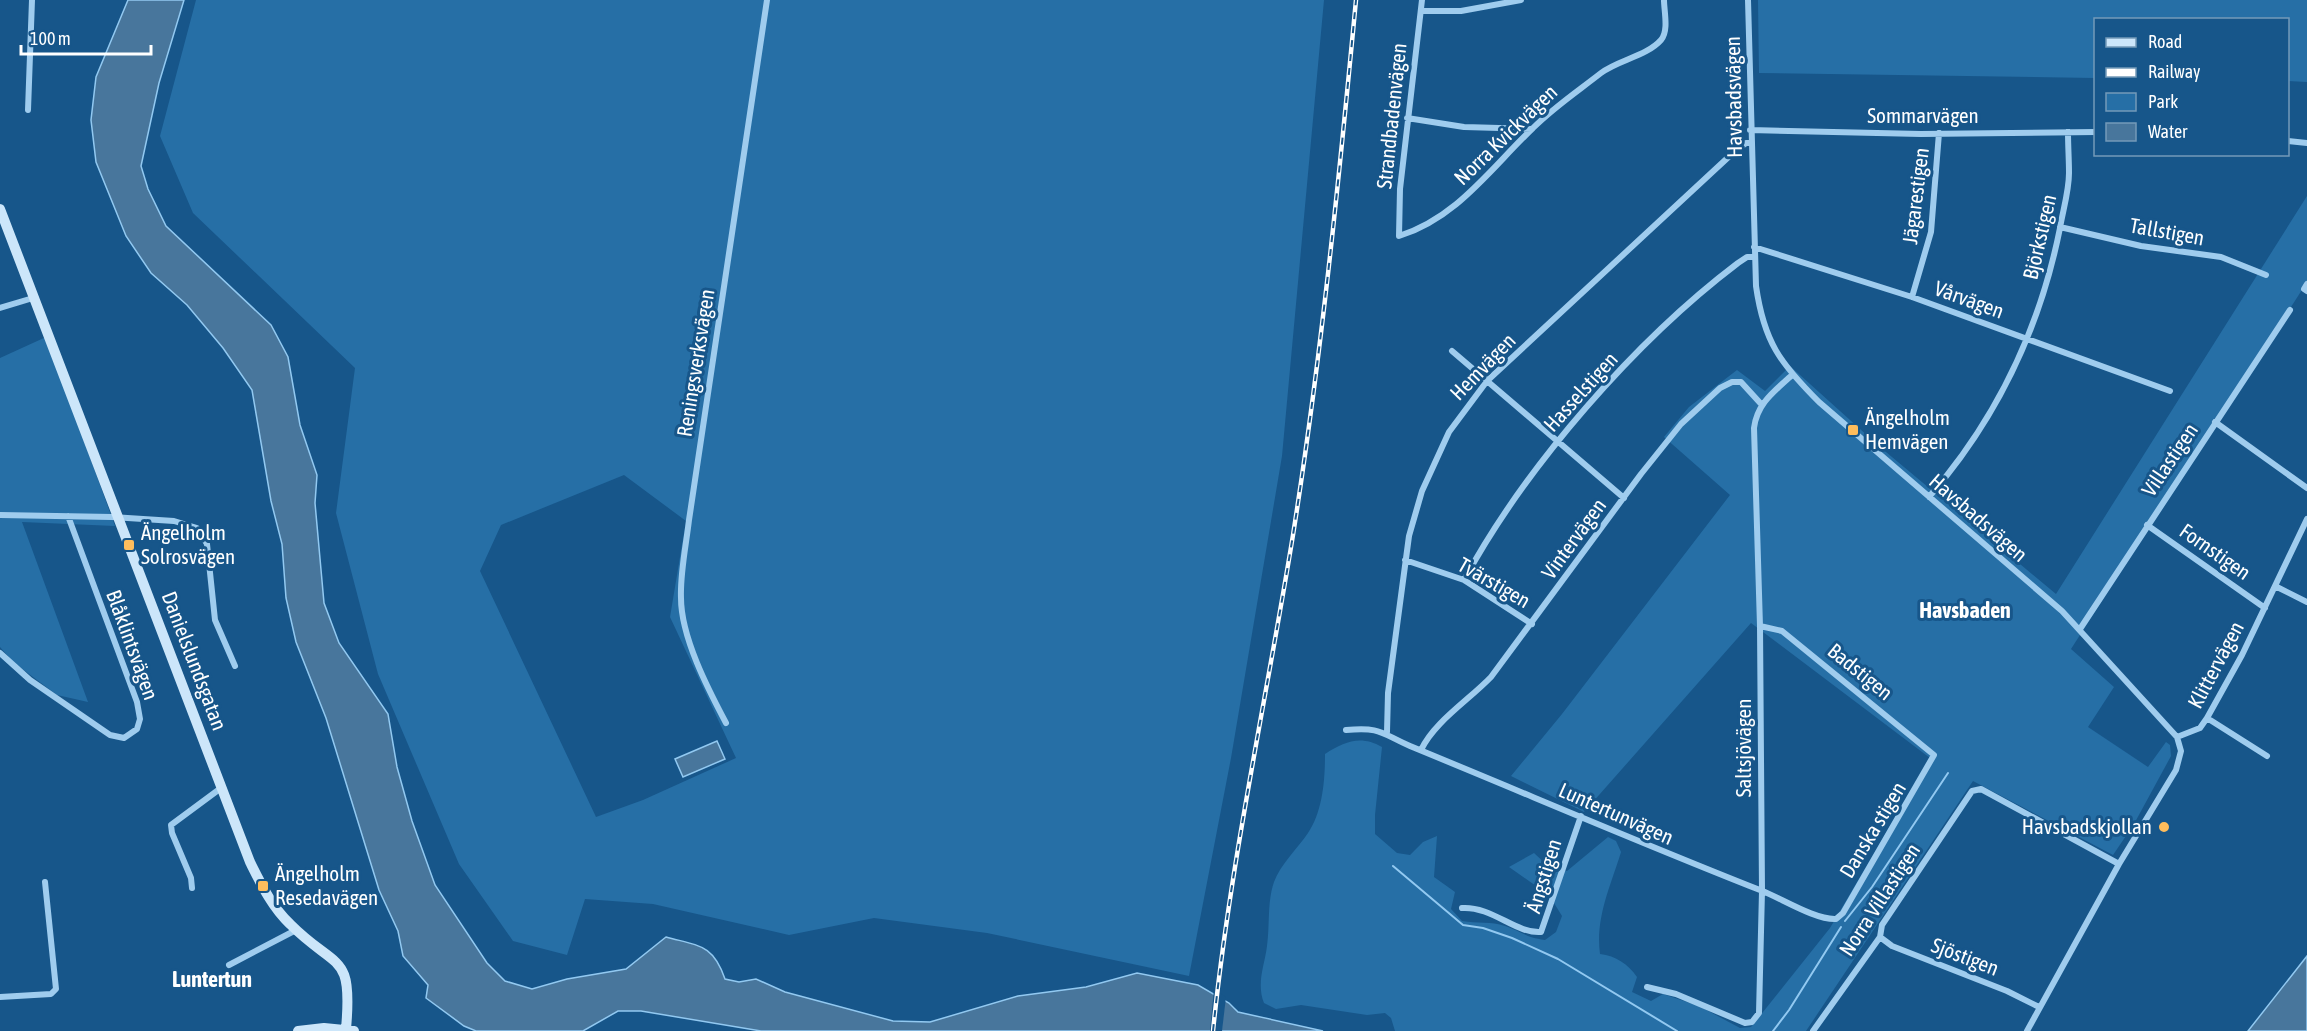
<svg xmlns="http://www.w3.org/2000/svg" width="2307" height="1031" font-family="'Asap Condensed',sans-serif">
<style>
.green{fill:#266fa6;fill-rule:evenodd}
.water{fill:#48769c;stroke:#92c9f1;stroke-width:1.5}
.pier{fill:#17568a}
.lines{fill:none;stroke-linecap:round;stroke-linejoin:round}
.stream{stroke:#92c9f1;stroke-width:2}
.street{stroke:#9fccee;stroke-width:6}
.secondary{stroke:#cce6fa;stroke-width:10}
.rail-casing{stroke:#fff;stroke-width:4.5}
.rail{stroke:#17568a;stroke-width:2;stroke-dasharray:7;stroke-linecap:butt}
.poi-dot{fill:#ffbd5c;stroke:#17568a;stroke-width:2}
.labels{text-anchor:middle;stroke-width:6;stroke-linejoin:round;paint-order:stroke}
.street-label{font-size:21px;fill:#fff;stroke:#17568a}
.poi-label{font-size:21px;fill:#fff;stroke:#17568a;text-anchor:start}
.neighbourhood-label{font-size:22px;font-weight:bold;fill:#fff;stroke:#17568a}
</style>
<rect width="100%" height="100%" fill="#17568a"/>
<!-- green -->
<path class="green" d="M196 0H1324L1282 456 1231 758 1189 976 987 933 874 918 789 935 653 904 585 899 567 955 513 941 459 864 378 674 336 513 355 368 193 213 160 136ZM624 475 686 521 670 617 736 758 643 800 596 817 480 571 501 525Z
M1758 0H2307V82L2288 81V20H2096L2095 78 1759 73Z
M2307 196V282L2071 649 2114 687 2088 727 2148 767 2166 742 2170 745 2171 756 2134 824 2113 855 1973 781 1806 1031H1395L1391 1018 1385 1013 1367 1015 1301 1005 1276 1009 1264 1003C1256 983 1265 964 1267 946 1270 925 1267 902 1274 882 1280 865 1298 848 1308 833 1323 811 1325 779 1325 754 1345 741 1361 735 1382 747L1375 815V834L1397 853 1410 855 1423 842 1437 836 1434 877 1455 892 1451 909 1462 921C1477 924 1491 921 1505 926 1523 932 1524 937 1545 940L1556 932 1562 916 1549 895 1509 867 1534 853 1548 866 1567 871 1608 837 1616 841 1621 852C1611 885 1595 918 1600 954 1616 956 1628 964 1637 977L1632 992 1651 1001 1663 994 1699 1006 1740 1028 1751 1027 1830 928 1930 758 1751 623 1584 812 1511 776 1562 714 1730 495 1664 437 1689 407 1737 370 1765 391 1790 366 1880 447 2056 594Z
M46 337 115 526 22 522 88 702 57 695 13 662 0 647V358Z"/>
<!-- water -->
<path class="water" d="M128 0H184L159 83 141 166 148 189 166 226 271 325 288 357 300 425 317 475 315 503 324 603 339 643 388 714 397 767 412 821 435 885 487 963 505 981 532 989 567 979 626 969 666 937C699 946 713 944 725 979L739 982 756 979 785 992 893 1021 930 1022 1018 996 1086 987 1137 973 1198 985 1229 1003 1238 1012 1323 1031H761L641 1011H618L583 1031H476L464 1026 426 998 428 985 403 956 398 931 379 890 326 718 296 642 286 598 282 544 271 501 252 390 223 348 187 305 151 273 126 236 96 162 91 120 96 77Z
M717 741 725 759 683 777 675 759Z
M2307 956V1031H2248Z"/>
<!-- pier -->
<path class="pier" d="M1214 989 1226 997 1222 1031H1210Z"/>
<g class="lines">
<!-- stream -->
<path class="stream" d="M1393 866 1463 925 1483 928 1512 938 1558 959 1677 1031
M1845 921 1872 887 1948 773
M1773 1031 1789 1010 1841 927"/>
<!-- street -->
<path class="street" d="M1422 0 1400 189 1399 236C1457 218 1491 168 1533 128 1554 107 1578 91 1601 73 1618 60 1647 56 1661 40 1669 31 1664 11 1664 0
M1748 0 1756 286C1764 342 1780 363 1819 402L2062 611 2177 737 2181 751 2176 770 2119 864 2027 1031
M1421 11H1461L1521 0
M28 110 32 0
M1407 118 1464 127 1531 129
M1750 130 1921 134 2096 132
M2288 141 2307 143
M2060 227 2141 246 2221 257 2266 275
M1754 247 1912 297 2170 391
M2307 284 2304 289 2307 291
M1912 297 1931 232 1939 133
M0 308 33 298
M1452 351 1624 498
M2215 422 2307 488
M1929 497C1996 420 2040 328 2060 228 2063 210 2069 191 2069 173 2069 160 2068 146 2068 132
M0 515 112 517 174 521 197 528 207 544 215 620 235 666
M2147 525 2265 608
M1405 560 1464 580 1532 624
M1464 580C1526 466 1635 341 1738 263L1747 257H1754
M2275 586 2307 602
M2080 629 2290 310
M0 653 30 680 110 735 124 738 137 729 140 719 137 702 68 516
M2207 718 2267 756
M726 723C708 689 681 637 681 598 680 573 686 546 689 520L767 0
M1346 730C1382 727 1380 733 1410 746 1527 794 1643 844 1760 890 1781 898 1815 920 1836 919L1843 913 1934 755 1782 631 1760 626
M1387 732 1388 693 1409 536 1422 491 1449 432 1487 381 1735 151 1746 143H1752
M2177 737 2200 728 2207 718 2242 655 2307 519
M1421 750C1434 722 1469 700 1491 677L1641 474 1681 424 1720 388 1732 382H1741L1762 405
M192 888 191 878 172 833 171 825 221 788
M1462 908C1492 906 1516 934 1541 932L1581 816
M1880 937 1892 946 2007 991 2039 1007
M229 965 296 930
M1647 987 1676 994 1745 1023 1752 1022 1759 1013 1762 891 1760 626 1754 428C1757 403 1775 391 1792 375
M0 997 51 994 56 989 45 882
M1813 1031 1880 937 1882 925 1972 791 1981 789 2119 864"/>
<!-- secondary -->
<path class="secondary" d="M0 209 250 862C261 884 272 907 290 924 337 971 353 951 346 1029
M298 1031 324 1028 354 1031"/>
<defs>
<path id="rail" d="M1213 1031C1230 864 1266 701 1293 535 1321 358 1339 179 1356 0"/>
</defs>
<!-- rail casing -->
<use href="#rail" class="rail-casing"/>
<!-- rail -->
<use href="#rail" class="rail"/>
</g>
<!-- markers -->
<g class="poi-dot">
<rect x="1847" y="424" width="12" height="12" rx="3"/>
<rect x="123" y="539" width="12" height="12" rx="3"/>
<circle cx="2164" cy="827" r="6"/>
<rect x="257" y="880" width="12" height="12" rx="3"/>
</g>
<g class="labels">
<!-- street labels -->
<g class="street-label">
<text transform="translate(1734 97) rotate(-91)" y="7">Havsbadsvägen</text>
<text transform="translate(1392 116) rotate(-84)" y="7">Strandbadenvägen</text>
<text x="1923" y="123">Sommarvägen</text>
<text transform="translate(1506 135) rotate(-44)" y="7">Norra Kvickvägen</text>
<text transform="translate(1916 196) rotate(-83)" y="7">Jägarestigen</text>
<text transform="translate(2167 232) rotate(10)" y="7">Tallstigen</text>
<text transform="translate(2040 237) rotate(-77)" y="7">Björkstigen</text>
<text transform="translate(1969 300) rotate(20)" y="7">Vårvägen</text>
<text transform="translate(696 363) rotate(-81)" y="7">Reningsverksvägen</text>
<text transform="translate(1483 367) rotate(-46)" y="7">Hemvägen</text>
<text transform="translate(1581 392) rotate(-48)" y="7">Hasselstigen</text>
<text transform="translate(2170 460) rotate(-56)" y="7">Villastigen</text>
<text transform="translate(1978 518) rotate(41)" y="7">Havsbadsvägen</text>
<text transform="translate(1574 539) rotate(-54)" y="7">Vintervägen</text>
<text transform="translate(2215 552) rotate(35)" y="7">Fornstigen</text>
<text transform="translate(1494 583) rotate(30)" y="7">Tvärstigen</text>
<text transform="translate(132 645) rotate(70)" y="7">Blåklintsvägen</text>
<text transform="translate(194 661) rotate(69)" y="7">Danielslundsgatan</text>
<text transform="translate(2216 665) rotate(-62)" y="7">Klittervägen</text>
<text transform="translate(1860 672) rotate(39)" y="7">Badstigen</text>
<text transform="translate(1744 748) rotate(-90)" y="7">Saltsjövägen</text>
<text transform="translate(1616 814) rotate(24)" y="7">Luntertunvägen</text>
<text transform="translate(1873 830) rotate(-59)" y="7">Danska stigen</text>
<text transform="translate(1544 876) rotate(-73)" y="7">Ängstigen</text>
<text transform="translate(1880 900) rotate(-57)" y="7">Norra Villastigen</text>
<text transform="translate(1965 957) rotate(21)" y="7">Sjöstigen</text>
</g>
<!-- poi labels -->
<g class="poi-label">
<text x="1865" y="425">Ängelholm<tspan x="1865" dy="24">Hemvägen</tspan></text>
<text x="141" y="540">Ängelholm<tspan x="141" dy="24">Solrosvägen</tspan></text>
<text x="2152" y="834" text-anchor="end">Havsbadskjollan</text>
<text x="275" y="881">Ängelholm<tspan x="275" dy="24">Resedavägen</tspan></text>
</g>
<!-- neighbourhood labels -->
<g class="neighbourhood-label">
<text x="1965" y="618">Havsbaden</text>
<text x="212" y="987">Luntertun</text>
</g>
</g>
<!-- legend -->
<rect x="2094" y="18" width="195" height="138" fill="#17568a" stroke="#749ab9" stroke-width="1.5"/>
<rect x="2106" y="38" width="30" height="9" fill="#cce6fa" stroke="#749ab9" stroke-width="1.5"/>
<text x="2148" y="48" font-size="18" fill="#ffffff">Road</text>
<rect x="2106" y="68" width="30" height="9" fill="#ffffff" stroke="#749ab9" stroke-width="1.5"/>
<text x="2148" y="78" font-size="18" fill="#ffffff">Railway</text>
<rect x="2106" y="93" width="30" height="18" fill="#266fa6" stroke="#749ab9" stroke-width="1.5"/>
<text x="2148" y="108" font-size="18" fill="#ffffff">Park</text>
<rect x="2106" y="123" width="30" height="18" fill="#48769c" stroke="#749ab9" stroke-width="1.5"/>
<text x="2148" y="138" font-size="18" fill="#ffffff">Water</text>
<!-- scale -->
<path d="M21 45v9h130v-9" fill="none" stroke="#ffffff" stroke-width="3"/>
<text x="30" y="45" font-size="18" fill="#ffffff" stroke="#17568a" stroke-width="4.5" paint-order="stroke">100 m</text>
</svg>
